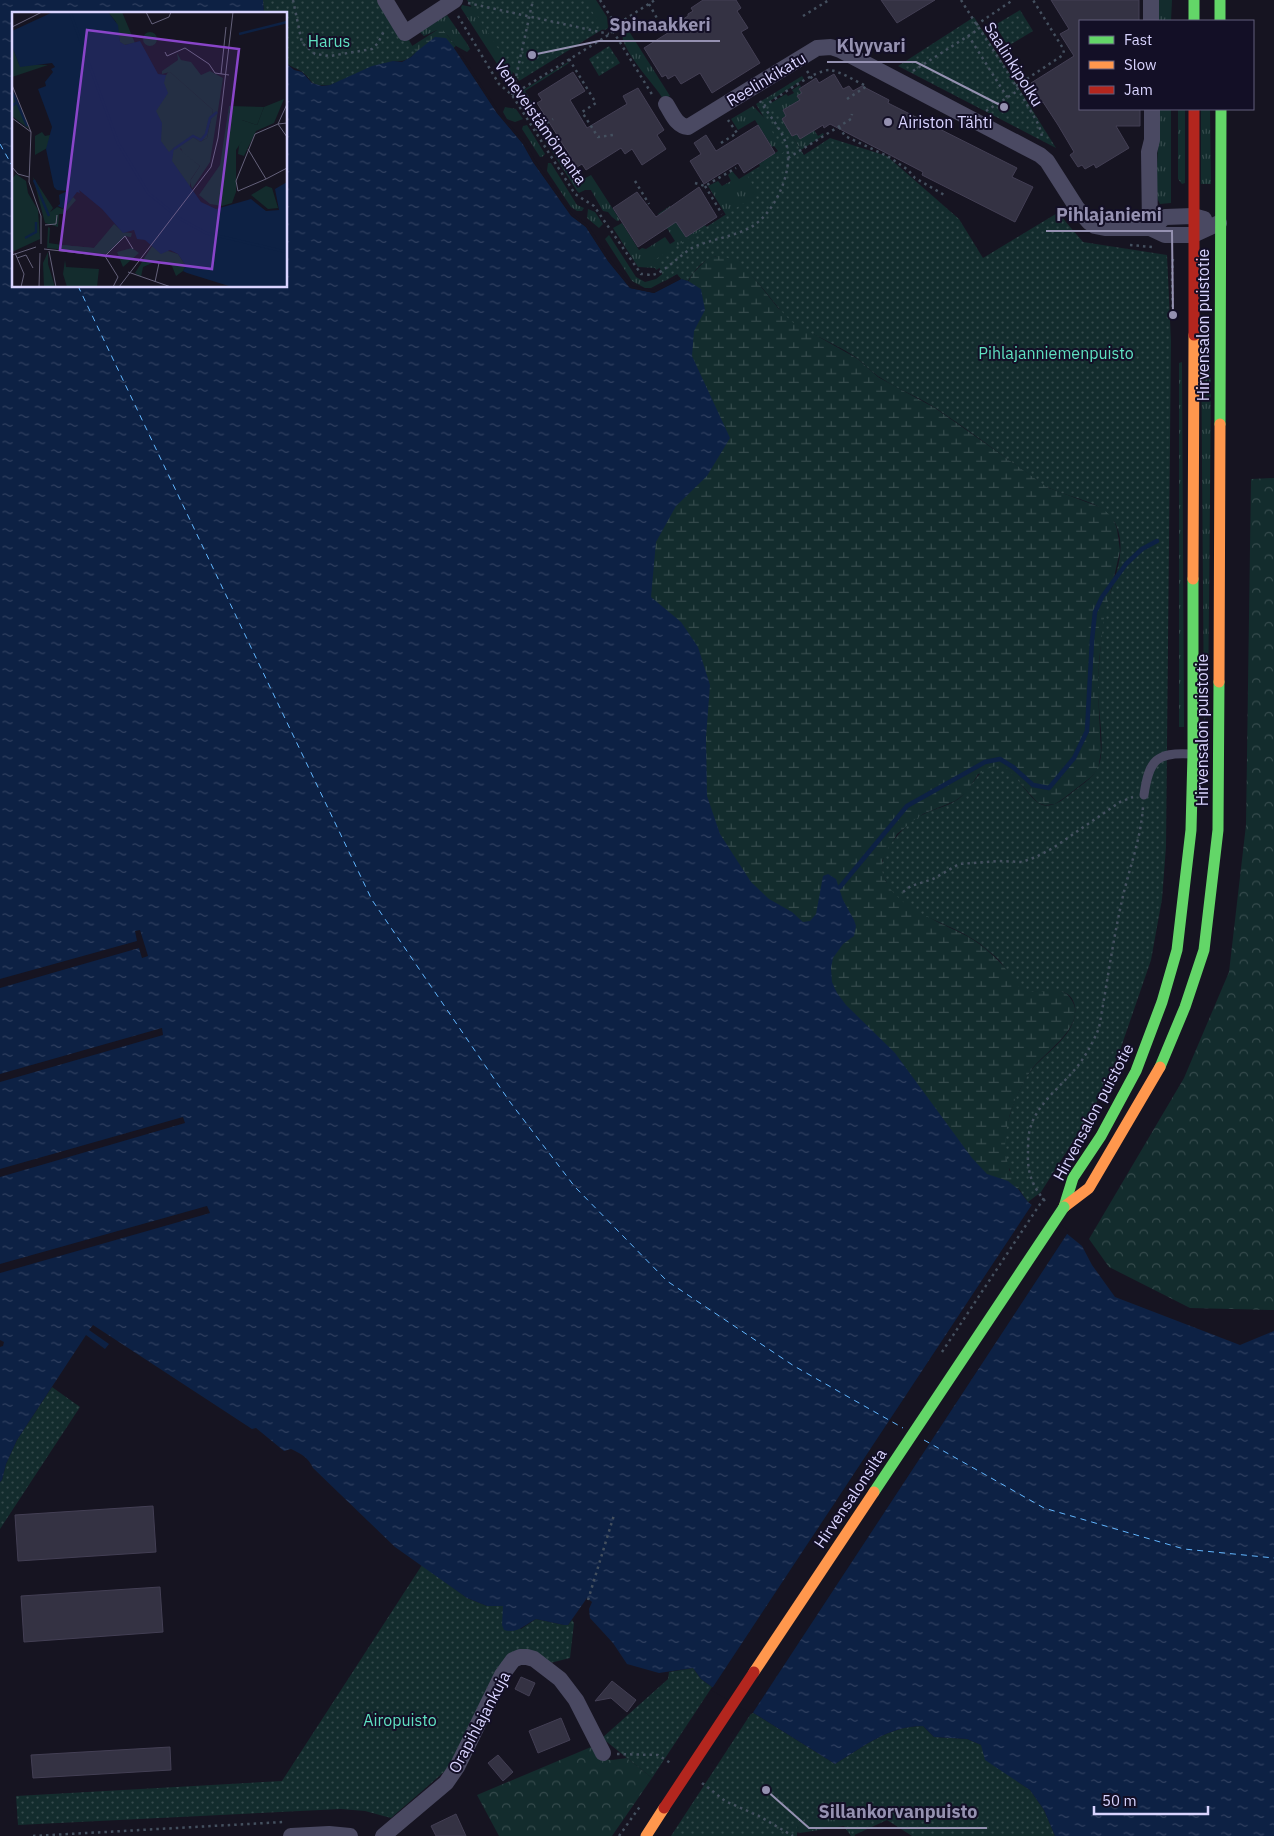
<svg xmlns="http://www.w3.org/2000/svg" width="1274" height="1836" font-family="'IBM Plex Sans',sans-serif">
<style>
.grass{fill:url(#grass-tufts)}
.forest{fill:url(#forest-crowns)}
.wetland{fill:url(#wetland-marsh)}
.park{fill:url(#park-dots)}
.water{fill:url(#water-ripples)}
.pier{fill:#161421}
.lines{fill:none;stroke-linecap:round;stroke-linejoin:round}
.stream{stroke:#0d2144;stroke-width:4.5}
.ferry{stroke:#62b6ff;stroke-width:1;stroke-dasharray:6 5;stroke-linecap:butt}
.building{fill:#343243;stroke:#433f54}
.path{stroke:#44505f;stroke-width:2.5;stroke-dasharray:2.5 4;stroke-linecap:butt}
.lane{stroke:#4a4962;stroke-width:9}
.street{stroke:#4a4962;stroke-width:16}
.fast{stroke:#63d668;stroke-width:11}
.slow{stroke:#ff974d;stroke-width:11}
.jam{stroke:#b3261e;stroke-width:11}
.path-bridge{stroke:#44505f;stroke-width:2.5;stroke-dasharray:2.5 4;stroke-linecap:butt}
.fast-bridge{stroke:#63d668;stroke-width:11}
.slow-bridge{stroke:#ff974d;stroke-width:11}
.jam-bridge{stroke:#b3261e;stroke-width:11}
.poi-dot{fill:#9591b1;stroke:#130f26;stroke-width:2}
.labels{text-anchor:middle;stroke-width:4;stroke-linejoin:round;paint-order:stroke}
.park-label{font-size:16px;fill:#5fe0c0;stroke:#130f26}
.street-label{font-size:16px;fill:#d9d4ff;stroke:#130f26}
.poi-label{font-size:16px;fill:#d9d4ff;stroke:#130f26;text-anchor:start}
.inset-river{fill:none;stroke:#0d2144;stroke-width:2.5}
.inset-road{fill:none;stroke:#64617a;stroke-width:1}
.view{fill:#8945c9;fill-opacity:0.15;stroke:#8945c9;stroke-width:2.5}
.inset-edge{fill:none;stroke:#d9d4ff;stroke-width:2.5}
.leader{fill:none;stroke:#9591b1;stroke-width:2}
.callout-dot{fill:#9591b1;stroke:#130f26;stroke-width:2}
.callout-label{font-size:18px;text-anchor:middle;font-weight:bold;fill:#9591b1;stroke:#130f26;stroke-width:4;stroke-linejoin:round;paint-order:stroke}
</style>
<defs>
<pattern id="grass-tufts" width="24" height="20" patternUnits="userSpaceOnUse" patternTransform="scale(1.25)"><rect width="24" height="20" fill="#132c2d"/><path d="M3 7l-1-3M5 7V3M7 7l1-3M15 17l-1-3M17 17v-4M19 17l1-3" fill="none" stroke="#354a4c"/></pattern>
<pattern id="forest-crowns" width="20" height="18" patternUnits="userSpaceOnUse" patternTransform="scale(1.25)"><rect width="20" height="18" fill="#132c2d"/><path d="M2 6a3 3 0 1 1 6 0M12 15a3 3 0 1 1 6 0" fill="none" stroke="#354a4c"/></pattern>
<pattern id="wetland-marsh" width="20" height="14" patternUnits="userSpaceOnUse" patternTransform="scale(1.25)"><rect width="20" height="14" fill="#132c2d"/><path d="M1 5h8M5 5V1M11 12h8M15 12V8" fill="none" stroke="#354a4c"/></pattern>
<pattern id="park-dots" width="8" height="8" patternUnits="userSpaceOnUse" patternTransform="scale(1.25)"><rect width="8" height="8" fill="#132c2d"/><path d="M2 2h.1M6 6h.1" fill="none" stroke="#354a4c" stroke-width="1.8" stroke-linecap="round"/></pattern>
<pattern id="water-ripples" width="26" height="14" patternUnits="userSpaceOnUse" patternTransform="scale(1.25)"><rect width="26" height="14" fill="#0d2144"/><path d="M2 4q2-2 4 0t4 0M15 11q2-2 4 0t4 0" fill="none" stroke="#304060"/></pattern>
</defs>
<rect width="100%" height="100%" fill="#161421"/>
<!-- grass -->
<path class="grass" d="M536 0H596L607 17 608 28 605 30 547 17Z
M1159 0H1172L1171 21H1159Z
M462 5 511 15 522 32 510 84 461 8Z
M447 15 466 42 470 49 467 52 456 46 447 35 437 30 424 36 419 31Z
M625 25 670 96 664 100C653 83 630 60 623 40 622 36 624 29 625 25Z
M568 62 569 63 525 91 545 123 536 127 519 99 520 92Z
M802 76 804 79 770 101 768 97Z
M800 85 801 87 799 89 802 93 797 96 800 100 783 110 786 116 782 119 792 136 797 134 800 138 814 130 818 136 823 133 824 135 801 150 771 103 786 94 788 96 794 93 792 90Z
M753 106C763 116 783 137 784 151 785 159 773 196 770 206L656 270 655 268 638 267 613 228 622 223 639 250 642 248 646 249 665 237 670 244 675 241 658 214 670 206 685 229 682 231 686 237 705 225 707 227 726 215 708 186 718 181 722 186 731 181 728 175 732 171 739 179 760 166 759 164 778 151 774 146 772 147 755 120 738 130 731 119Z
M505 107 516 109 523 119 515 122 507 119 503 112Z
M1159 109H1171V203L1160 204 1156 196Z
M1178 109H1185V183L1182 184 1178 179Z
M1201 109H1210L1211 184H1201Z
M527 125 545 154 542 157H540L522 129 523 126Z
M547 125 582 180 591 175 620 220 617 221 612 217 608 212 603 211 591 190H585L579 193 577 191 539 131Z
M548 163H551L577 205 584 208 582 211H577L571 207 547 171Z
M588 209 595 212 603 224 599 228 587 218Z
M609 235 636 277 645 282 656 279 683 258 677 274 651 288H645L632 281 605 239Z
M1201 334H1206L1211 382 1208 713 1204 721Z
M1182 362 1184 727H1179V363Z
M723 1757 846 1815 855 1836H851L844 1826 800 1833 792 1831Z"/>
<!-- forest -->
<path class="forest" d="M1274 478V1310L1190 1308 1109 1267 1089 1239 1184 1078 1229 972 1246 825 1251 479Z
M591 1747 598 1759 612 1760 627 1758 652 1778 612 1836H499L477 1795Z"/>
<!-- wetland -->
<path class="wetland" d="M442 29 456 46 454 48 459 54 395 53 409 48 437 30Z
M723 255 730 257 745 267 778 308 812 333 858 359 878 377 935 408 1049 488 1105 509 1113 518 1117 529 1120 551 1105 616 1099 660 1098 691 1101 752 1098 769 1091 777 1064 798 1055 804 1045 805 1038 803 1008 770 978 774 967 792 955 801 923 814 897 834 882 861 883 874 886 882C900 893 919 912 934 920 949 928 964 933 978 943 989 951 999 961 1008 971 1013 977 1015 984 1022 988 1037 997 1060 982 1071 999 1089 1025 1044 1052 1032 1069 1023 1082 1015 1099 1010 1114 1006 1126 1009 1156 1009 1170L1014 1177 1019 1190 1012 1200 815 1068 566 512 693 273 708 258Z"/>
<!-- park -->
<path class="park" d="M263 0H385L416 52C409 60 403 62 393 61L330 85C308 87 314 80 301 71 296 68 291 67 286 63V14H264Z
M467 0H585L603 29 519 81Z
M1020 10 1033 31 1008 46 995 25Z
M974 17 1056 148 898 66Z
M609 46 620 63 599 76 589 59Z
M768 97 804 155 830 138 887 156 959 219 983 258 1059 212 1065 221 1083 242 1167 255 1171 341 1166 847 1162 899 1151 960 1118 1056 1093 1110 1041 1192 1028 1202C1002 1167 999 1141 1015 1100 1020 1089 1026 1076 1034 1067 1048 1051 1078 1033 1075 1007 1071 982 1042 995 1026 991 1015 988 1007 969 999 960 993 954 985 948 979 943 951 923 915 918 892 891 887 884 882 876 882 867 882 848 907 823 922 815 933 809 946 807 957 800 978 785 972 768 1003 765 1015 774 1031 800 1040 804 1051 809 1061 801 1069 795 1078 787 1093 779 1098 767 1106 751 1098 710 1098 691 1098 667 1101 642 1104 618 1109 587 1133 548 1112 518 1100 500 1063 497 1044 485 1008 460 973 433 937 409 919 397 899 390 881 378 872 373 865 364 857 358 842 348 825 340 809 332 803 328 795 325 790 320 761 294 726 217 688 281L681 279 677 274 665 281 656 259 758 194 747 175 784 152 756 104Z
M52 1387 80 1407 0 1529V1482L2 1480 6 1464 17 1440Z
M422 1565 467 1598 487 1606H503V1615L521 1629 536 1619 564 1625H568L572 1620 574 1623 570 1658 550 1663 527 1651H514L501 1666 452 1765 391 1818 365 1811 341 1809 18 1825 16 1796 282 1781Z
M693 1668 701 1679 712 1687 652 1778 602 1738 668 1679 669 1672Z
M752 1712 835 1764C863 1747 888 1726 923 1726L934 1737 967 1739 981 1745 1018 1782 1030 1790 1044 1810 1055 1836H912L887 1820 852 1836 843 1820 826 1816 797 1821V1836H671Z"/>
<!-- water -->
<path class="water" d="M0 0H263L264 14H14V286H286V63L294 70 302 72 312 83 322 86 330 85 372 66 393 61 402 62 411 57 416 52 435 37 446 38 459 54 497 113 523 144 533 162 571 216 586 227 608 261 630 288 654 293 681 279 688 281 701 289 705 310 694 331 692 356 730 438 707 476 676 506 656 542 651 597 681 622 698 647 710 685 706 737 707 796 720 834 751 882 769 899 792 912 803 922 810 921 816 914 823 876 828 874 836 879 843 900 854 920 856 926 854 936 843 944 833 958 831 968 832 982 837 993 846 1005 895 1053 972 1158 987 1174 1008 1181 1019 1190 1028 1202 1082 1246 1092 1265 1115 1297 1240 1345 1274 1331V1836H1055L1044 1810 1030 1790 985 1760 981 1745 967 1739 934 1737 923 1726C888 1726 863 1747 835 1764L712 1687 701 1679 693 1668 659 1673 627 1664 613 1643 590 1618 589 1609 592 1602 587 1598 568 1625H564L536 1619C524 1625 518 1634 504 1630L502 1625 503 1606H487L467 1598 395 1547 313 1468C308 1457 301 1454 291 1449L284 1451 256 1428 252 1429 93 1325 89 1330 109 1344 105 1349 86 1335 17 1440 6 1464 2 1480 0 1482V1347L3 1346 4 1342 0 1340Z"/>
<!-- pier -->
<path class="pier" d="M456 46 499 112 525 142 535 160 573 214 588 225 610 259 632 286 653 290 679 277 681 279 654 293 630 288 608 261 586 227 572 216 533 162 523 144 497 113 454 48Z
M140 930 148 956 142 958 139 948 0 988V979L137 941 135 931Z
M162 1028 163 1035 0 1082V1074Z
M183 1117 185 1123 0 1177V1169Z
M1033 1203 1069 1231 752 1714 711 1690Z
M207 1206 210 1213 0 1273V1264Z"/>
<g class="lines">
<!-- stream -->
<path class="stream" d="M840 887 907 806 985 762 1000 759 1013 767 1033 785 1049 788 1074 758 1087 731 1092 640 1095 612 1102 597 1126 564 1142 549 1157 541"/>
<!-- ferry -->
<path class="ferry" d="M0 144 14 169
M78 286 372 900 510 1102 575 1187 667 1281 794 1366 903 1428
M924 1440 1044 1508 1184 1549 1274 1558"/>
</g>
<!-- building -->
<path class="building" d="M703 0H736L741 8 737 11 748 28 741 32 760 63 712 93 700 73 681 84 675 75 668 79 666 75 662 77 644 48 671 31 669 28 688 16V14L693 11 691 8Z
M881 0H935L897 23Z
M1051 0H1139V21H1080V109H1140V126H1116L1129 148 1096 168 1094 164 1085 169 1082 165 1078 167 1070 155 1074 152 1058 125 1043 102 1039 105 1032 92 1035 90 1031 83 1074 56 1060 34 1069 29Z
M573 72 585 91 570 100 587 128 627 104 623 96 638 88 664 130 657 135 666 149 642 165 632 149 625 154 621 148 586 170 582 164 577 167 537 103 542 100 538 94Z
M834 74 843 89 849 86 853 91 862 86 889 100 888 103 1017 168 1012 177 1033 187 1015 222 922 175 923 172 830 124 824 128 823 125 800 139 797 134 792 136 782 119 786 116 783 110 800 100 797 96 802 93 799 89 816 78 819 83Z
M758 125 775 153 744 173 738 163 704 184 690 161 701 154 694 143 706 135 716 151Z
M699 187 717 217 686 237 676 222 638 247 613 208 637 192 656 217Z
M153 1506 156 1552 18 1561 15 1515Z
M160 1587 163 1632 24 1642 21 1596Z
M521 1677 535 1683 529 1696 515 1689Z
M612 1681 636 1700 627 1712 611 1698 595 1701Z
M561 1718 570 1740 538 1753 529 1731Z
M170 1747 171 1770 33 1778 31 1755Z
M498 1755 513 1772 503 1781 488 1763Z
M456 1814 466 1836H436L431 1826Z"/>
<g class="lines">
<!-- path -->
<path class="path" d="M293 0 302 43 315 54 330 56 372 49 378 43 385 29
M600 0 616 25
M961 0C982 34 1006 68 1026 103 1032 114 1041 125 1042 138
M468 3 609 34
M649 4 658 20
M458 16 499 84 512 95 575 194 594 206 641 274C644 274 649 275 652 275 666 272 680 254 694 247 712 239 733 237 751 227 774 214 793 173 787 147 783 131 769 115 760 101
M803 16 829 0
M976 25 1013 0
M613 31 653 96
M968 35 1007 97
M569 59 596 103 582 112 598 137 613 135
M807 71 813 80
M913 71 979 29
M1016 86 1063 55 1064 50 1033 0
M512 95 610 34 613 31 616 25 655 0
M512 95 533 0
M847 99 867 86
M764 106C777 98 816 69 830 70 842 72 855 81 866 86
M986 111 1019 90
M839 127 845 136 889 157 908 170 915 178 946 196
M536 130 553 119
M721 143 737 133 728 120
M788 158 851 119 852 114
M635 181 649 204
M695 183 705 186 736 168
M705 186 722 214
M1130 245 1152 247
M1173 320 1172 277 1173 258
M903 892 911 886 933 879 959 864 999 861 1022 862 1036 857 1053 848 1120 802 1133 797
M1045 1201C1032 1186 1027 1172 1028 1152 1028 1145 1028 1136 1030 1129 1037 1103 1060 1088 1076 1068 1086 1056 1093 1042 1099 1028 1107 984 1113 939 1123 896 1130 866 1141 838 1143 807
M588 1600 614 1515
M617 1754 658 1755 672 1764
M702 1783 725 1801 759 1816 793 1836
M33 1836 284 1822
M619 1836 641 1805"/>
<!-- lane -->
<path class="lane" d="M1144 795C1149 760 1156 752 1191 754"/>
<!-- street -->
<path class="street" d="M385 0 405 33 455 0
M1151 0V21
M666 104C672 113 676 126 688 127L817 48 831 47 840 50 1040 155 1047 161 1077 208 1089 222 1095 226 1105 228H1150L1165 235H1193L1219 223
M1150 228 1149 152 1152 140V109
M1150 228 1165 217 1193 216 1204 219
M291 1836 329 1834 350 1836
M383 1836 446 1783 457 1767 502 1675 513 1660 520 1657H527L534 1659 560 1679 576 1700 603 1753"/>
<!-- fast -->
<path class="fast" d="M1194 0V21
M1220 0V21
M1220 424 1221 109
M1160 1067 1185 1007 1204 950 1218 830 1219 682
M1064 1207 1073 1178 1101 1136 1136 1071 1162 1002 1177 950 1191 830 1193 754V579"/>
<!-- slow -->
<path class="slow" d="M1193 579 1194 335
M1219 682 1220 424
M1064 1207 1089 1188 1160 1067
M646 1836 664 1808"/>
<!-- jam -->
<path class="jam" d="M1194 335V109"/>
<!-- path-bridge -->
<path class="path-bridge" d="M942 1352 1046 1195"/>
<!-- fast-bridge -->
<path class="fast-bridge" d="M874 1492 1064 1207"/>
<!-- slow-bridge -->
<path class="slow-bridge" d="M754 1672 874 1492"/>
<!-- jam-bridge -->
<path class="jam-bridge" d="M664 1808 754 1672"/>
</g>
<!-- markers -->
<circle class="poi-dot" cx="888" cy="122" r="5"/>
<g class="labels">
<!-- park labels -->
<g class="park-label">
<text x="329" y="47">Harus</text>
<text x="1056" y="359">Pihlajanniemenpuisto</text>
<text x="400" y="1726">Airopuisto</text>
</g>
<!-- street labels -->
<g class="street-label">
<text transform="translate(1014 64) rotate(58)" y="6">Saalinkipolku</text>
<text transform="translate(766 79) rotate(-31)" y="6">Reelinkikatu</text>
<text transform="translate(541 122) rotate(55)" y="6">Veneveistämönranta</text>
<text transform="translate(1203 325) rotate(-90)" y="6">Hirvensalon puistotie</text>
<text transform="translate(1202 730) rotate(-90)" y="6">Hirvensalon puistotie</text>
<text transform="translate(1093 1112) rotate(-62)" y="6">Hirvensalon puistotie</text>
<text transform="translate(850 1498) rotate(-56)" y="6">Hirvensalonsilta</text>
<text transform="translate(479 1722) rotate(-62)" y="6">Orapihlajankuja</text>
</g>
<!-- poi labels -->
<g class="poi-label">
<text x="898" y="128">Airiston Tähti</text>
</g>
</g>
<!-- overview -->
<g transform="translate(12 12)">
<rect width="275" height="275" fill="#161421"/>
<path d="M272 87 262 111 244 119 232 144 226 142 230 108 245 113 252 95ZM36 215 38 216 37 231 50 233 82 236 88 229 120 221 119 225 114 224 92 242 35 236Z" fill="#132c2d"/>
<path d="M0 77 1 83 17 117 0 104ZM217 94 252 95 245 113 230 108V129L224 138V180L220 191 210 194 198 192 187 183 208 153ZM30 120 33 124 38 123 37 135 23 143V124ZM254 174 260 176 266 196 256 197 239 183ZM120 236 127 241 111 255 105 240ZM53 248 54 255 87 257 85 275H55L51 262Z" fill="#132c2d"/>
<path d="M157 59 201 98 195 126 188 130 181 125 168 137 188 154 179 167 177 179 165 172 134 91Z" fill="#132c2d"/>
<path d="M96 0H110L123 31 112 33 108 30 104 10ZM131 27a7 7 0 1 1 14 0a7 7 0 1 1-14 0ZM0 34 7 52 36 53 0 65ZM165 41 169 48 179 50 189 63 198 59 211 66 198 150 180 177 178 169 188 154 171 141 168 134 181 125 188 130 195 126 201 98 158 60 150 62V59L166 48ZM4 162 14 169 16 181 26 198 28 227 0 240V167ZM21 165 41 196 38 200 45 195 51 197 61 185 64 188 52 202H47L46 215 33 211ZM102 212 111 220 119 221V225L114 224 95 242 50 237V233L82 236ZM140 234 166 242 174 254 171 259 164 264 160 254 147 248 131 255 129 265 123 261ZM36 240V252L43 275H32L31 251Z" fill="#132c2d"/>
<path d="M41 0H96L106 13 108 30 113 33 128 29 146 62 154 63 152 71 156 81 144 99 150 111 149 129 157 140 162 136 160 149 189 190 204 197 239 187 254 199 267 198 263 177 275 170V275H220L175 261 171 259 174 254 166 242 158 238 149 242 133 228 125 227 122 218 111 221 90 197 67 178 68 181 65 180 52 197 46 194 38 201 48 192 47 183 55 179 45 178 42 175 34 137 40 115 26 77 34 74 33 70 41 60 39 57 43 55 40 51 8 55 0 34V19Z" fill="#0d2144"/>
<path class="inset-river" d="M58 0 106 131 136 181 162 202M227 22 275 10M0 80 5 90 0 94M5 90 15 114M162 137 181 124 189 128 194 122 198 106 205 100M22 168 37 204M165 205 194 221 275 240M13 226 24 220V210"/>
<path class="inset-road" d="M134 0 140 12 157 5 159 0M0 15 30 0M153 40 155 44 173 36 197 52 203 61 217 63M209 62 214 15M0 73 19 120 17 170 29 204V232M0 106 19 120M275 111 266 112 275 125M236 137 254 167 275 156M0 155 6 162 17 165M254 167 226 179 224 169 243 122 266 112 275 92M33 213 44 212 45 203M32 237 93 244 106 265 101 275M37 239 44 275M3 241 12 262 9 275M0 243 24 235M93 244 113 224 121 237M5 246 14 243 21 256M116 260 159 275M143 270 147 251M27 275 28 241M107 275 199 155 206 126 221 0"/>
<path class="view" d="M75 18 227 37 200 257 48 238Z"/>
<rect width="275" height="275" class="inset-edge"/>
</g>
<!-- callouts -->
<path class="leader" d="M532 55L599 41H720M1004 107L916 62H827M1173 315L1172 231H1046M766 1790L809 1828H987"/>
<g class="callout-dot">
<circle cx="532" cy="55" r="5"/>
<circle cx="1004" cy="107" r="5"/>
<circle cx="1173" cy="315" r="5"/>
<circle cx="766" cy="1790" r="5"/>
</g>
<g class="callout-label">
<text x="660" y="31">Spinaakkeri</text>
<text x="871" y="52">Klyyvari</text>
<text x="1109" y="221">Pihlajaniemi</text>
<text x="898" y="1818">Sillankorvanpuisto</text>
</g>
<!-- legend -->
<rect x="1079" y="20" width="175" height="90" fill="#130f26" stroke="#625e7d"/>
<rect x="1089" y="36" width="25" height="8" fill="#63d668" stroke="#625e7d"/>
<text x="1124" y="45" font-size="15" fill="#d9d4ff">Fast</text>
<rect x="1089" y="61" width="25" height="8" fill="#ff974d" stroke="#625e7d"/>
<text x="1124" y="70" font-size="15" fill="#d9d4ff">Slow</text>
<rect x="1089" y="86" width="25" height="8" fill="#b3261e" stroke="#625e7d"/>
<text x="1124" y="95" font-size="15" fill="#d9d4ff">Jam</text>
<!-- scale -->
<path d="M1094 1806v8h114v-8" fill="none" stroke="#d9d4ff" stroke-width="2.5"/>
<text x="1102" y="1806" font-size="15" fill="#d9d4ff" stroke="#130f26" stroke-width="4" paint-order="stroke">50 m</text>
</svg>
